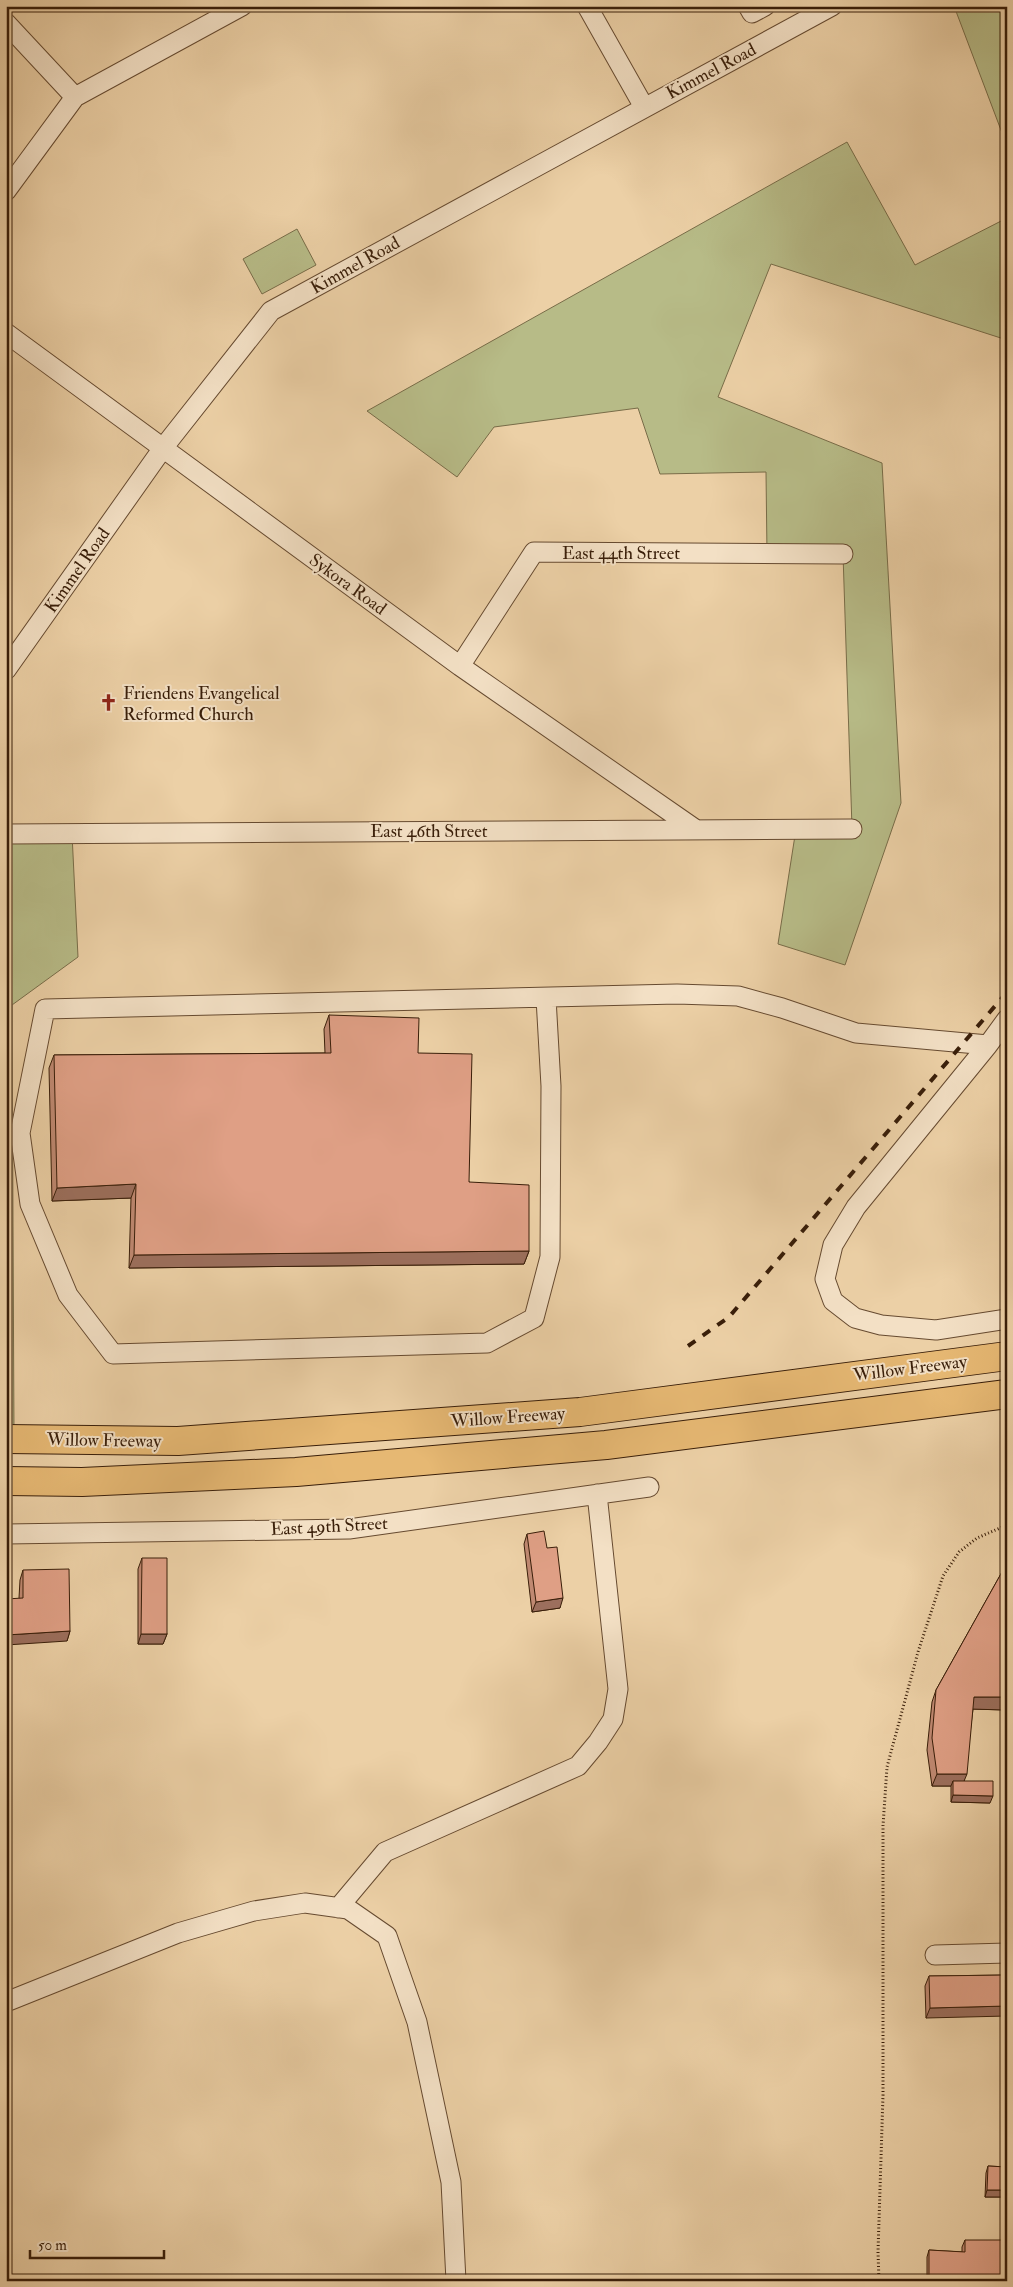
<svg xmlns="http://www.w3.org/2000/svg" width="1013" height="2287" font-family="'IM FELL Double Pica',serif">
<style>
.green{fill:#b7bb87;stroke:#786c48}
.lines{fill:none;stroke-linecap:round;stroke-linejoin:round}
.minor-casing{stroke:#664a30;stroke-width:21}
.highway-casing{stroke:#391e09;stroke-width:30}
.path{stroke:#391e09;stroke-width:3;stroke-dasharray:1 2.5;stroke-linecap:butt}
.minor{stroke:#f3e0c5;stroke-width:19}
.highway{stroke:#e6b873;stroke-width:28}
.rail{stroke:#391e09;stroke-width:4;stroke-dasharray:9 9;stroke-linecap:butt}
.wall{fill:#c08972;stroke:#391e09}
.shaded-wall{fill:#9c6f5d;stroke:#391e09}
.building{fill:#df9f85;stroke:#391e09}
.labels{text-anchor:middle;stroke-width:4;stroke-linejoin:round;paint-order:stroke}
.street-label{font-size:18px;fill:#391e09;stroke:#f3e0c5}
.poi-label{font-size:18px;fill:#391e09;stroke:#f3e0c5;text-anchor:start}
</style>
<rect width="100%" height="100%" fill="#ecd0a6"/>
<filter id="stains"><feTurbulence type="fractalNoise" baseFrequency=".004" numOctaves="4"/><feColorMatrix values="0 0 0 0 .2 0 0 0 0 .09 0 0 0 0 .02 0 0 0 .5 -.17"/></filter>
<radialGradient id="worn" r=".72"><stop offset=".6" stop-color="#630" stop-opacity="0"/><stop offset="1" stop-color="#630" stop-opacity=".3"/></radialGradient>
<!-- green -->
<path class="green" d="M954 6H1007V146Z
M847 142 915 265 1007 218V340L771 264 718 397 882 463 901 803 845 965 778 944 796 829 852 828 843 554H767L766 472 660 474 638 408 494 427 457 477 367 411Z
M297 229 316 265 262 294 243 259Z
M6 834H72L78 957 12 1005 14 1439H6Z"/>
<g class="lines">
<defs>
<path id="minor" d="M587 6 644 107
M748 6 752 13 765 6
M6 23 75 97
M6 191 75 97 242 6
M6 333 460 666 695 829
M460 666 534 552 843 554
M6 670 163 448 271 311 832 6
M6 834 852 829
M546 998 551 1086 550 1257 534 1318 487 1343 113 1354 68 1295 30 1204 20 1133 45 1009 677 994 738 996 782 1008 856 1033 988 1045 1007 1019
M988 1045 856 1207 833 1245 825 1279 833 1301 855 1318 881 1325 936 1330 1007 1319
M6 1534 349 1529 649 1487
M338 1908 385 1852 578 1766 598 1742 613 1719 618 1689 597 1494
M935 1955 1007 1953
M6 2002 178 1933 254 1911 305 1903 348 1909 387 1936 417 2022 451 2182 456 2281"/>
<path id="highway" d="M6 1439 178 1441 580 1412 1007 1356
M6 1481 82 1482 296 1472 606 1445 1007 1394"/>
</defs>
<!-- minor casing -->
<use href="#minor" class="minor-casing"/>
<!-- highway casing -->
<use href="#highway" class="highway-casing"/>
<!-- path -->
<path class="path" d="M879 2281 878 2252 883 2095V1826L887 1767 918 1652 943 1576 959 1552 977 1538 1007 1525"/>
<!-- minor -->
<use href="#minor" class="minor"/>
<!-- highway -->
<use href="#highway" class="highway"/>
<!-- rail -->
<path class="rail" d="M688 1346 729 1317 1007 992"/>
</g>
<!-- wall -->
<path class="wall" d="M329 1015 418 1053 469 1182 529 1251 524 1264 129 1268 131 1198 52 1201 49 1068 54 1055 325 1053 324 1029Z
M527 1534 547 1548 560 1608 532 1612 524 1544Z
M142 1558 167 1634 163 1644H138V1569Z
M1007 1563V1707H1006L1005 1710 973 1709 964 1781 990 1803 951 1802V1786H932L927 1750 932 1702 936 1690Z
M23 1570 70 1631 67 1641 19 1598 20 1580Z
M1007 1975 926 2018 925 1986 929 1976Z
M988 2166 1007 2167V2193L1005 2197H985L986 2173Z
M965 2240 1002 2265 1006 2281H927V2257L929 2250 962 2252V2247Z"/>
<!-- shaded-wall -->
<path class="shaded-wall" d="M136 1184 131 1198 52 1201 57 1188Z
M529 1251 524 1264 129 1268 134 1255Z
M563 1598 560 1608 532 1612 536 1602Z
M70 1631 67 1641 6 1645V1635Z
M141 1634H167L163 1644H138Z
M974 1697H1007V1707H1006L1005 1710 970 1709Z
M937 1774H967L962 1786 953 1781 951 1786H932Z
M953 1795 993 1796 990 1803 951 1802Z
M1007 2006V2016L926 2018 930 2008Z
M987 2190H1007V2193L1005 2197H985Z"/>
<!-- building -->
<path class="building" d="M329 1015 419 1018 418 1053 472 1054 469 1182 529 1185V1251L134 1255 136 1184 57 1188 54 1055 331 1053Z
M544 1531 547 1548 557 1547 563 1598 536 1602 527 1534Z
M142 1558H167V1634H141Z
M1007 1563V1697H974L967 1774H937L932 1738 936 1690Z
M69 1569 70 1631 6 1635V1599L23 1598V1570Z
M953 1781H993V1796L953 1795Z
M1007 1975V2006L930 2008 929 1976Z
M988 2166 1007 2167V2190H987Z
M965 2240H1003L1002 2265H1005L1006 2281H929V2250L965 2252Z"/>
<!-- icons -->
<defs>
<symbol id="church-bare" viewBox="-9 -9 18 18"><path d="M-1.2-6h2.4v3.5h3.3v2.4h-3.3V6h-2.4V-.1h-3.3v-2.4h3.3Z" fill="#8f2418" stroke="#f3e0c5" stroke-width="2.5" paint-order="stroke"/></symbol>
</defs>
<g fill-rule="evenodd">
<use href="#church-bare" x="96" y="690" width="25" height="25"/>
</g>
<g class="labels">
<!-- street labels -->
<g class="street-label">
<text transform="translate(711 71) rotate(-28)" y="6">Kimmel Road</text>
<text transform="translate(355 265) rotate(-29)" y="6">Kimmel Road</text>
<text x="621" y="559">East 44th Street</text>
<text transform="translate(77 570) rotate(-55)" y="6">Kimmel Road</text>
<text transform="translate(348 584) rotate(36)" y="6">Sykora Road</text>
<text x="429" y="837">East 46th Street</text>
<text transform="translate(910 1368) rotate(-7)" y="6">Willow Freeway</text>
<text transform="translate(508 1417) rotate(-4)" y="6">Willow Freeway</text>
<text transform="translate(104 1440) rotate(1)" y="6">Willow Freeway</text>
<text transform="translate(329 1526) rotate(-3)" y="6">East 49th Street</text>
</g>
<!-- poi labels -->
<g class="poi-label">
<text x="123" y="699">Friendens Evangelical<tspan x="123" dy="21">Reformed Church</tspan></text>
</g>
</g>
<!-- margin -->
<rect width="1013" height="2287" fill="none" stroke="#ecd0a6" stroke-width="25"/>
<rect x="8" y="8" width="998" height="2272" fill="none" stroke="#391e09" stroke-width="2.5"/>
<rect x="12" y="12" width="988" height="2262" fill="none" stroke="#391e09"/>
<!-- scale -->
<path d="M30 2250v8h134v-8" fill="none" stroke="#391e09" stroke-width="2.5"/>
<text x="38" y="2250" font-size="15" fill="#391e09" stroke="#f3e0c5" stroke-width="4" paint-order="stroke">50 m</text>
<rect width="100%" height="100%" filter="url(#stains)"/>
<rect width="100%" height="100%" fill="url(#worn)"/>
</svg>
